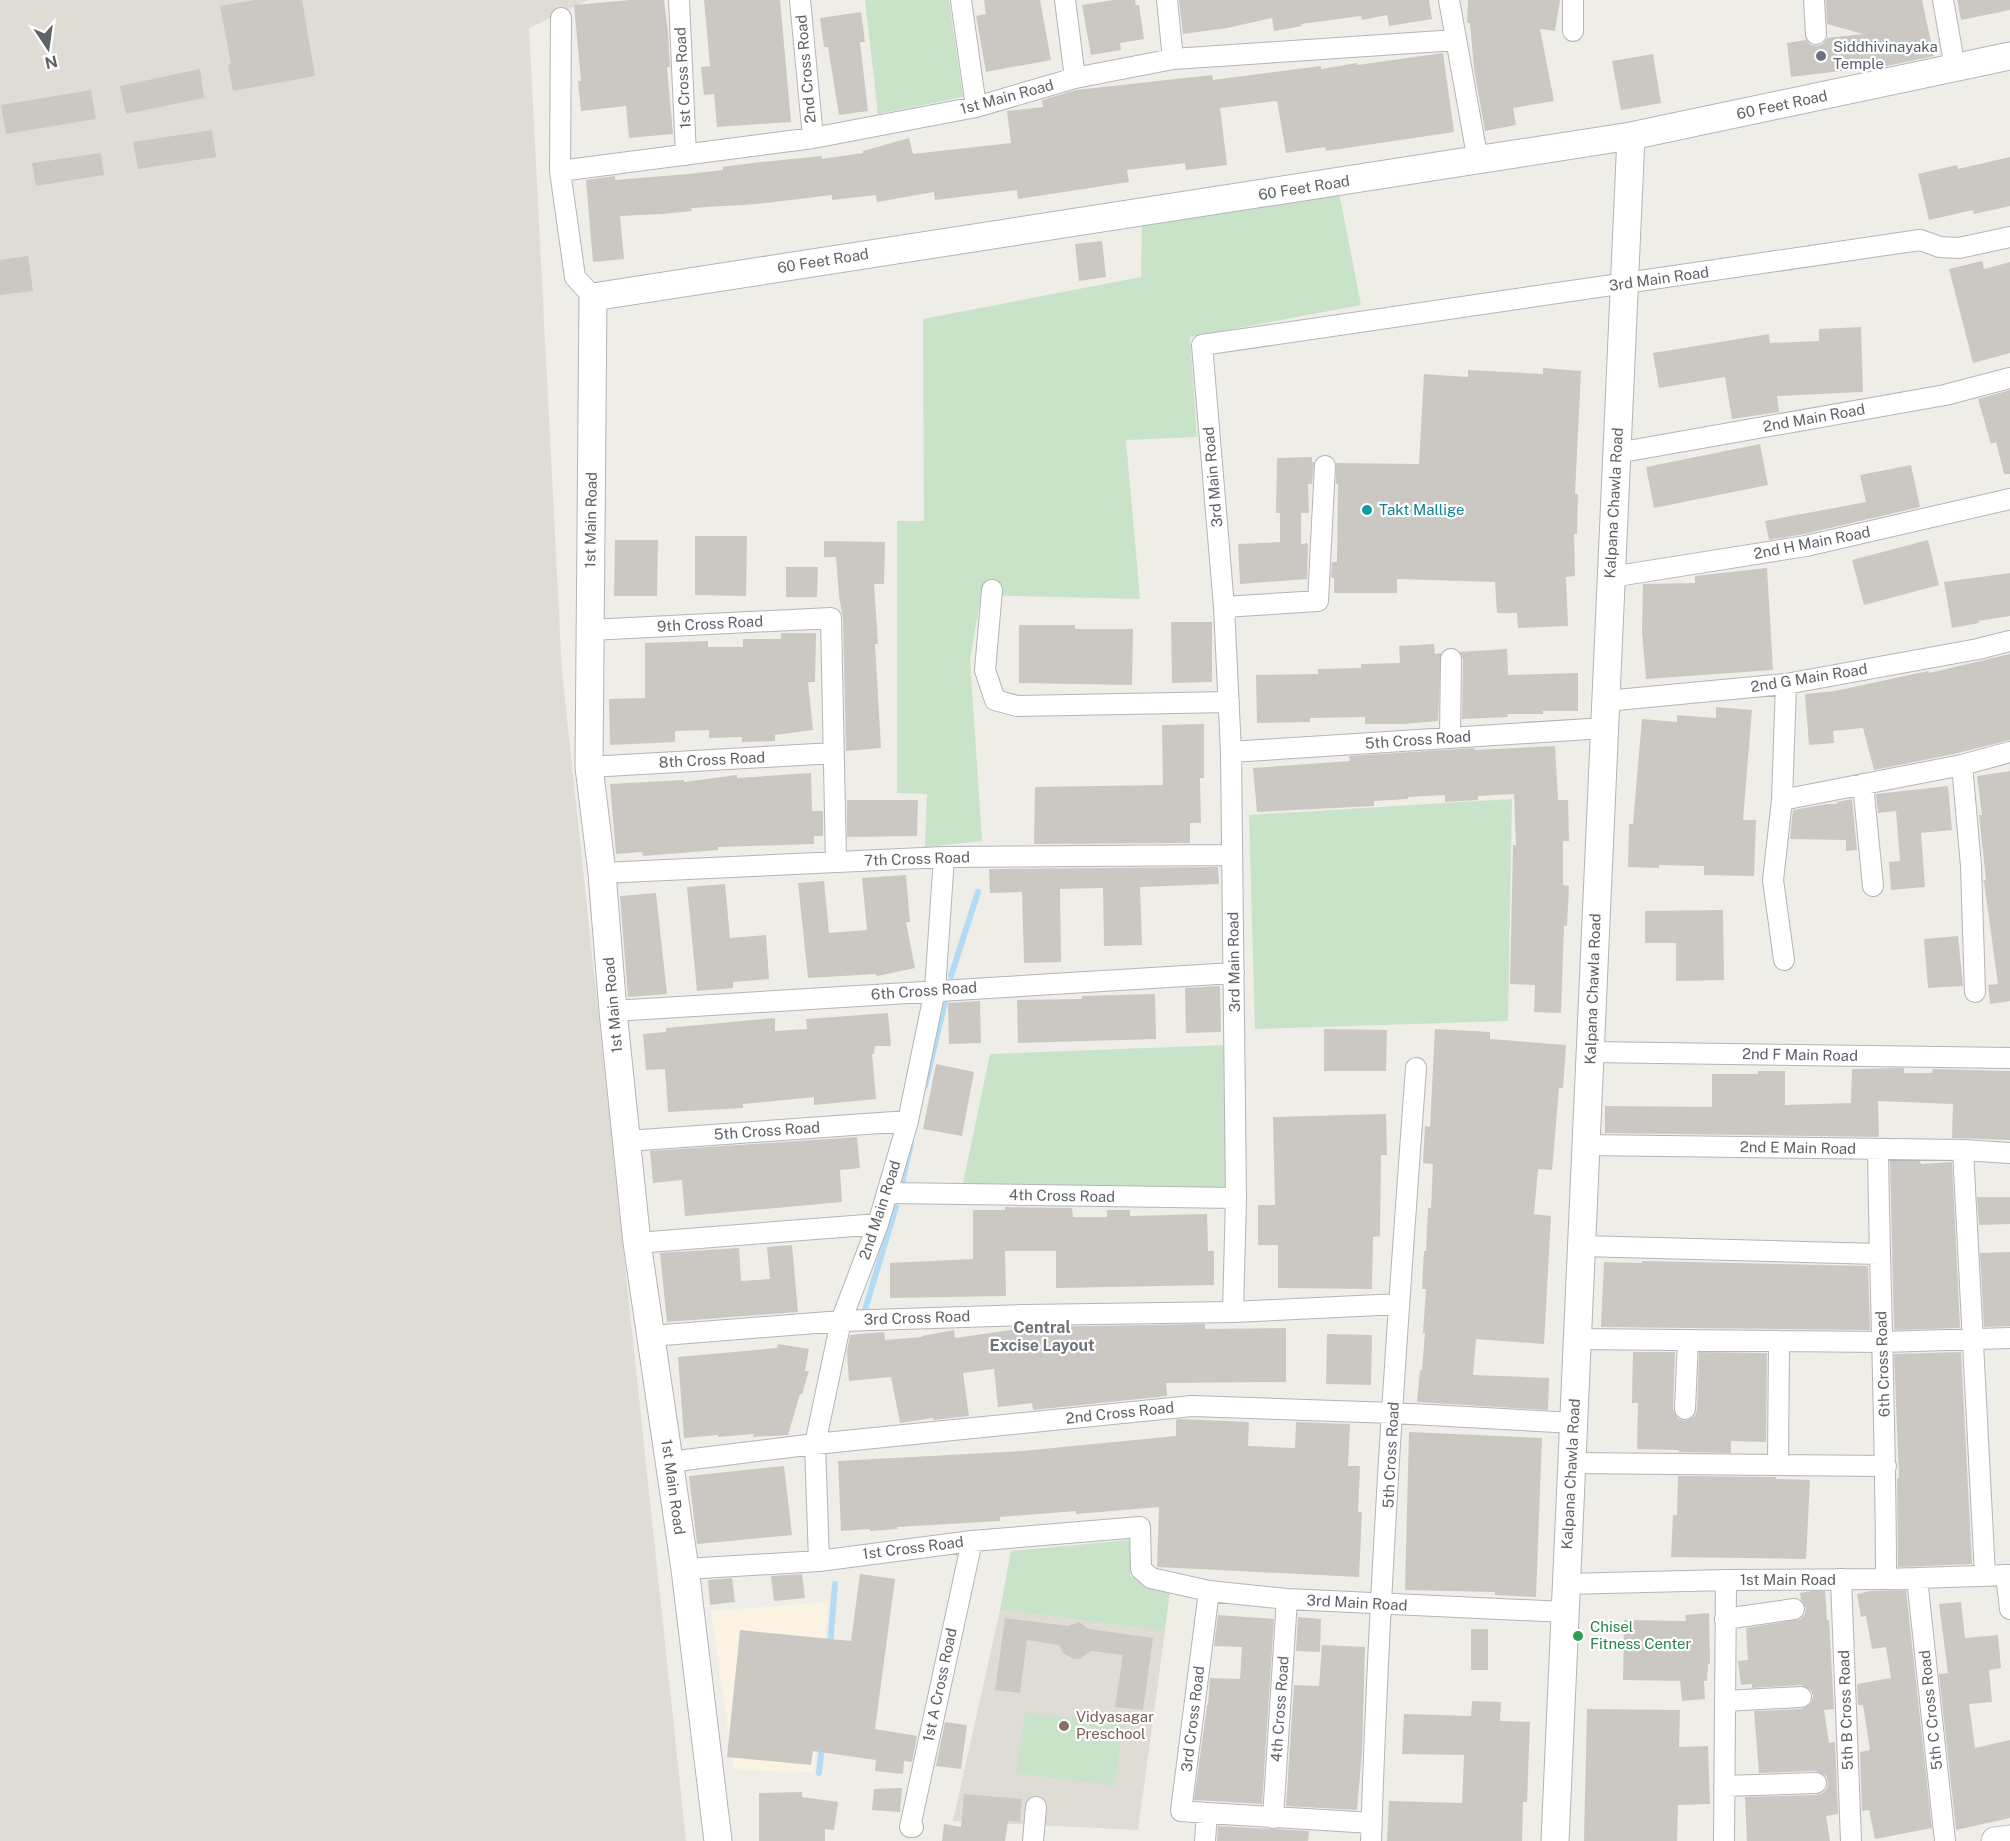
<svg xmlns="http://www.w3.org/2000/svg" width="2010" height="1841" font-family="'Public Sans',sans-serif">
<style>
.commercial{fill:#faf3e2}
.education{fill:#dfdcd6}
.green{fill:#c9e3c8}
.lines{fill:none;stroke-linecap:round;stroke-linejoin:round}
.stream{stroke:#b2dcf5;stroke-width:6}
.building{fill:#cbc8c4}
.street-casing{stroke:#b3b5b8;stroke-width:22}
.secondary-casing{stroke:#b2b5b8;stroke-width:29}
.street{stroke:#fff;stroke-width:20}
.secondary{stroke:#fff;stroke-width:27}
.worship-dot{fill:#6b7280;stroke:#fff;stroke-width:2}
.culture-dot{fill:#0f9aa8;stroke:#fff;stroke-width:2}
.leisure-dot{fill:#2e9e5b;stroke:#fff;stroke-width:2}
.education-dot{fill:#8d6e63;stroke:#fff;stroke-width:2}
.labels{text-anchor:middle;stroke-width:4.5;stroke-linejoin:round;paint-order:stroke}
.worship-label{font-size:15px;fill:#5b616d;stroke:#fff;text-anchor:start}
.street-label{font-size:15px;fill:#5f6366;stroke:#fff}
.culture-label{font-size:15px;fill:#0d838f;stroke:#fff;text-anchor:start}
.leisure-label{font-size:15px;fill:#27864d;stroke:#fff;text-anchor:start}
.education-label{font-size:15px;fill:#785e54;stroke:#fff;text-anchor:start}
.neighbourhood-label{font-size:16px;font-weight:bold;fill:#707478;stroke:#fff}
</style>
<rect width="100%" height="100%" fill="#efede8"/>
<!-- commercial -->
<path class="commercial" d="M828 1602 814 1772 734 1770 711 1611Z"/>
<!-- education -->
<path class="education" d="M0 0H588L529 28 562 671 686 1841H0Z
M1000 1610 1165 1631 1138 1830 953 1821Z"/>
<!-- green -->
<path class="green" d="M865 0H949L963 97 878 114Z
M1339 192 1361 305 1190 337 1197 437 1126 440 1140 599 981 595 970 660 982 841 925 847 927 794 897 793V521H924L923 319 1141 277 1142 223Z
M1512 799 1508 1021 1255 1029 1249 815Z
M1225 1045V1190L962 1188 990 1054Z
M1130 1540V1576L1170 1591 1165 1631 1000 1610 1011 1551Z
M1025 1712 1123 1725 1115 1786 1016 1773Z"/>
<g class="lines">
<!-- stream -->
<path class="stream" d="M951 976 978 892
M925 1086 945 1002
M902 1183 911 1143
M864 1313 896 1207
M830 1646 835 1584
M819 1773 822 1746"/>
</g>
<!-- building -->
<path class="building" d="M254 0H302L315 76 233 91 228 65 231 64 220 6Z
M630 0H664L668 32 670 67H667L673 134 629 138 626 106 581 111 578 81H581L574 5Z
M704 0H780L791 122 717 127 714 94 704 95 701 67 710 66Z
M984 0H1040L1051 60 986 72 976 16 986 14Z
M1113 0H1135L1136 5H1139L1144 39 1120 43 1121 50 1091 55 1082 5Z
M1179 0H1429L1432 19 1389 26 1387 15 1362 20 1361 16 1301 24 1302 26 1274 31 1272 18 1227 28 1183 34Z
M1468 0H1560L1555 31 1540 29 1554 101 1513 108 1516 125 1485 131 1474 69 1470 23H1467Z
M1826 0H1922L1934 56 1873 69V67L1791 77 1787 43 1806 40 1811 45 1817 46 1823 44 1827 38 1863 34 1827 24Z
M1957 0H2010V10L1961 20Z
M861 12 865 42H860L868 111 839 115 828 47H824L820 18Z
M1443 53 1454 132 1326 151 1325 147 1286 153 1277 101 1220 108 1227 165 1186 170 1185 163 1127 170 1129 182 1018 199 1017 190 935 200 934 192 877 202 876 195 832 200V195L758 204 691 208 692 211 662 214 620 216 624 259 593 262 586 180 615 176V180L688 174 723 170V167L752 163 822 156V159L863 153V151L909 138 913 154 1011 143 1007 111 1043 107 1042 100 1076 90 1212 75 1213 80 1321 66V69L1357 63V65Z
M1653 54 1661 103 1621 110 1612 61Z
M200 69 204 98 126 114 120 86Z
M91 90 96 119 6 134 1 105Z
M212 130 216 157 138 169 133 142Z
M101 153 104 175 36 186 32 163Z
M2010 157V206L1974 214 1973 210 1929 220 1918 174 1957 165 1958 169Z
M1102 241 1106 277 1079 281 1075 244Z
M28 256 33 291 0 295V260Z
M1982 261 1984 269 2010 262V353L1973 363 1949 269Z
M1861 327 1863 392 1777 396 1779 412 1732 419 1725 377 1659 388 1653 353 1769 334 1770 343 1819 341V329Z
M1543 368 1581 371 1575 494H1578L1577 534H1574L1575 576 1566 577 1568 626 1518 628 1517 613H1497L1495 582 1397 579V593H1334V578H1331L1332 562H1337L1338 484H1336V463L1419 464 1424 374 1468 377V370L1543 374Z
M2010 390V474H2004L1996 442 1991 444 1978 399Z
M1760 444 1768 485 1654 508 1646 467Z
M1312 457V462H1314L1312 484H1308L1309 513H1301V544L1308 543 1307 579 1240 584 1238 544 1280 542V513H1276L1277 458Z
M1911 465 1920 507 1804 534 1769 540 1765 521 1866 502 1860 475Z
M695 536H747L746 596 695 595Z
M615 540H658L657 596H614Z
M1928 540 1939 585 1864 605 1852 560Z
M824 541 885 542 884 584H874L878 644H875L881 748 846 751 843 618 839 596 836 557H824Z
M786 567H818L817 597H786Z
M1767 568 1773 670 1646 679 1642 632 1643 584 1695 583V576Z
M2010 573V616L1978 621 1979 623 1952 628 1944 582Z
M1171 622H1212V682L1172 683Z
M1019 625H1075V629H1133L1132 685 1019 683Z
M781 633H816L815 682H808L813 730 775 735V741L742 742V737L709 738V730L675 731V742L610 745 609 699 645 698V643L708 641V647H743V639H781Z
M1434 644 1435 654 1441 653 1438 721 1404 724H1365V717L1310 718V722L1257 723 1256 675 1318 674V669L1361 668V664L1400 663 1399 646Z
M1507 649 1508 675 1578 673V711H1543V714H1507L1508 717 1462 719 1463 659 1460 652Z
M2010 654V740L1954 754 1874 770 1863 728 1833 731 1834 743 1809 745 1805 694 1835 691 1928 671 1929 673Z
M1716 707 1752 710 1743 820H1756L1754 876 1704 875V866L1659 865V868L1628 867 1629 824H1633L1642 719 1677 722V715L1716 718Z
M1204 724V778H1200L1201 823H1190V843L1034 844 1035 787 1163 785 1162 725Z
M1555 746 1558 800H1568L1569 841H1563V885L1569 886 1567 926H1564L1561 1013 1534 1012 1535 985 1510 984 1513 845H1516L1514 794 1478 796V800L1445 802V795L1408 797V799L1374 801V806L1257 812 1253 768 1350 761 1349 756 1475 748V750Z
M2010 771V1001L1990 1004 1988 985 1998 984 1984 882 1983 880H1986L1979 815H1982L1977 776Z
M811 773 812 811H823V836H814V844L718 847V850L643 856 642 852 616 854 610 784 684 780V782L737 775V778Z
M1948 786 1952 830 1921 833 1925 887 1891 890 1889 862 1900 861 1896 811 1878 813 1876 794Z
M1852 799 1857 850 1846 851V840L1790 839 1793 810 1827 804H1837V802Z
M847 800H918L917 836 847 837Z
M1218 867 1219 884 1140 887 1142 945 1104 946 1103 888 1060 889 1061 962 1024 963 1022 892 990 893 989 869Z
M906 875 910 922H906L915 968 877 976 876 974 808 978 798 883 824 881 829 933 867 930 862 878Z
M725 884 730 938 766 935 769 979 733 982V988L697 991 687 887Z
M656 893 667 994 628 997 620 896Z
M1723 910 1724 980 1676 981V943H1645V911Z
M1958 936 1963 986 1928 988 1924 939Z
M1220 986 1221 1032 1186 1033 1185 988Z
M1155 994 1156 1039 1018 1043 1017 1000 1082 999V996Z
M980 1001 981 1043 949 1044 948 1003Z
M888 1013 891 1046H875L874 1054H872L876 1099 814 1105V1097L743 1104V1108L668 1112 665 1069 646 1070 643 1034 666 1032V1028L775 1018V1031L807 1029 806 1019Z
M1324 1029 1387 1030 1386 1071H1324Z
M1435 1029 1490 1032V1039L1566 1045 1563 1088H1559L1552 1170 1538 1169 1534 1214 1551 1216 1544 1344 1476 1339 1473 1375 1549 1378 1548 1410 1417 1402 1420 1370H1422L1425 1333H1423L1426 1289H1422L1424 1251H1426L1428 1208H1431L1433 1164 1423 1163 1425 1126 1430 1127Z
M936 1064 974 1072 962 1136 923 1129Z
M1904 1068V1073H1932L1933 1069 2010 1071V1140L1952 1138 1953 1104 1878 1101 1879 1137 1605 1133V1106L1712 1107V1074H1758V1071H1785V1105L1851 1103 1852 1069Z
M1386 1114 1387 1155H1381L1380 1236 1373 1237 1372 1289 1278 1288V1245H1258V1205H1275L1273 1117Z
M857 1137 860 1168 840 1170 842 1202 685 1216 682 1180 653 1183 650 1151Z
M1890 1161H1920L1921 1164 1952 1162 1960 1328 1894 1330Z
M1977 1197H2010V1224L1979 1225Z
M1005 1207 1072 1208 1073 1217H1107V1210H1130V1216L1207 1214 1208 1251H1214V1285L1056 1288V1251H1005L1006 1296 890 1298V1263L973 1259V1210H1005Z
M792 1245 798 1312 667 1322 660 1253 739 1248 741 1281 770 1279 767 1247Z
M2010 1252V1326L1984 1327 1980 1253Z
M1642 1261 1868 1266 1870 1330 1601 1327 1604 1262 1642 1263Z
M1205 1324V1329L1286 1328V1382L1166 1383 1167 1396 1033 1410 1032 1403 998 1407 994 1369 963 1373 969 1416 933 1420V1418L900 1423 891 1377 849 1381 847 1352 850 1335 884 1332 885 1340 922 1337V1336L954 1330 955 1338 1031 1327Z
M1327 1334 1372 1335 1371 1385 1326 1384Z
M778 1344 809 1349 805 1371H809L802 1394H800L788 1435 753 1437 754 1434 718 1437V1435L684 1438 678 1357 777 1348Z
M1633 1352H1675L1673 1409 1678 1419 1685 1421 1695 1416 1697 1410 1699 1352 1767 1353 1766 1442 1731 1441V1453L1679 1452V1450L1637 1449 1638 1403H1632Z
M1961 1352 1972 1564 1898 1567 1897 1478H1899L1894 1354Z
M1179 1419 1249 1422 1248 1446 1295 1448 1296 1422 1350 1424 1348 1466H1360L1358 1512H1362L1359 1577 1157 1567 1159 1507 1076 1514V1511L1026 1515 1000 1517V1521L897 1527 898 1529 870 1531V1529L841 1531 838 1461 1022 1451 1176 1436V1420Z
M1409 1432 1542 1438 1536 1597 1495 1595V1592L1405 1590Z
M784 1466 792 1535 697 1544 689 1476Z
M1678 1476 1776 1477V1479L1810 1480 1806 1559 1671 1557 1673 1515H1677Z
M802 1574 805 1598 774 1601 771 1576Z
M860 1574 895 1579 875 1729 917 1736 912 1762 904 1761 903 1774 875 1771 876 1760 813 1751 811 1765 727 1757 740 1630 851 1641Z
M732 1578 735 1602 710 1605 708 1580Z
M1906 1590 1932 1828 1875 1839 1869 1810 1862 1811 1860 1752 1870 1750 1863 1705H1858L1857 1684 1891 1678 1886 1647 1872 1649 1866 1616 1861 1617 1857 1594 1871 1591Z
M1811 1591H1825L1827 1620H1829L1834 1709 1824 1710 1829 1743 1835 1742 1838 1814 1826 1816 1830 1841H1747L1745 1797 1816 1795 1823 1793 1827 1788 1828 1782 1826 1776 1816 1771 1759 1773 1754 1711 1802 1709 1811 1703 1813 1696 1811 1690 1801 1685 1752 1688V1684L1741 1685 1738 1661 1748 1660 1746 1628 1801 1619 1805 1614 1806 1608 1801 1600 1800 1593Z
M1961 1602 1965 1638 1998 1635 2001 1668 1989 1670 1992 1702 1969 1704 1975 1748 2010 1740V1818L1956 1830 1939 1674 1948 1673 1939 1604Z
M1709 1613 1710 1664H1708L1707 1681H1704L1705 1699 1682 1701 1680 1681 1623 1680 1624 1620 1686 1621 1685 1615Z
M1218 1615 1274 1619 1262 1804 1194 1800 1207 1705H1208L1210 1678 1240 1679 1242 1647 1214 1646Z
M1298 1617 1321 1619 1320 1652 1296 1651Z
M1005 1618 1068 1626 1079 1622 1089 1629 1153 1638 1143 1710 1115 1707 1123 1655 1091 1651 1080 1659H1074L1063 1653 1059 1645 1027 1640 1020 1693 995 1690Z
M1471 1629H1488V1670H1471Z
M1322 1645 1365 1647 1362 1752 1357 1810 1286 1806 1294 1685 1319 1686Z
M1472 1701 1501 1702 1500 1721 1530 1722 1527 1802H1523L1522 1841H1387L1389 1801 1462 1803 1464 1755 1402 1754 1404 1714 1471 1716Z
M1587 1709 1680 1710 1679 1747 1708 1746 1710 1804 1678 1805 1677 1841H1584Z
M945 1722 967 1725 961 1769 936 1766Z
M902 1788 900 1812 872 1810 874 1789Z
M802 1792V1797L838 1802 834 1830 825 1829V1841H759V1793Z
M964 1794 1022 1799 1020 1822 1008 1821 1005 1841H942L944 1824 961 1827Z
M1218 1826 1309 1831 1308 1841H1217Z"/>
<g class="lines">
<defs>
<path id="street" d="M679 0 686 155
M800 0 813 138
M961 0 976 107
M1065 0 1075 78
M1167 0 1173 59
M1449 0 1478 161
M1814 0 1816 34
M1943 0 1955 68
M561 18 560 171 575 277 593 297
M1573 31V0
M560 171 813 138 976 107 1075 78 1173 59 1456 40
M1617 453 1945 395 2010 378
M1611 577 1806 546 2010 499
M992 590 985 670 995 700 1017 706 1229 702
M1224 607 1318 601 1325 466
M590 630 831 618 836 862
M1606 701 1786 684 1978 649 2010 641
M1450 738 1451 659
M1231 752 1604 728
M1962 765 1971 866 1975 992
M589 767 834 753
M1863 784 1873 886
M1782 800 1962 765 2010 752
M602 873 944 857 1232 855
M1784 960 1773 880 1782 800 1786 684
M613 1011 1234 973
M1590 1052 2010 1058
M627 1141 908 1121
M1586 1145 1963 1150 2010 1153
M1878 1150C1880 1293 1886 1436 1886 1579
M1963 1150 1985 1575
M888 1193 1236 1198
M637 1243 878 1224
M1581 1246 1879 1254
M1233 1312 1236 1198 1231 752 1224 607 1202 345 1920 240 1940 247 1959 248 2010 237
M651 1336 841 1321 1025 1315 1233 1312 1399 1304
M1577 1339 1883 1342 2010 1338
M1685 1409 1688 1340
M669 1462 815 1444 1192 1406 1393 1413 1574 1423
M1572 1463 1886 1466
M1778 1465 1779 1341
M819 1561 815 1444 841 1321 878 1224 908 1121 935 990 944 857
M685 1569 819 1561 972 1541 1140 1527 1141 1569 1151 1578 1209 1591 1287 1599 1565 1612
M2006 1575 2010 1609
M1917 1578 1945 1841
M1841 1579 1851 1841
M1566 1584 1726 1580 1886 1579 2010 1575
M1725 1619 1794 1609
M1725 1701 1801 1697
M1724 1786 1816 1783
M1207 1813 1372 1823
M1273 1818 1287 1599
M913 1827H910L972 1541
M1033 1841 1036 1807
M1205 1841 1207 1813 1181 1811 1209 1591
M1371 1841C1379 1583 1397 1326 1416 1068
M1724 1841 1726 1580"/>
<path id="secondary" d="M718 1841 685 1569 637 1243 613 1011 602 873 589 767 593 297 1631 136 2010 56
M1555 1841 1631 136
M1995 1841 2010 1839"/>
</defs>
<!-- street casing -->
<use href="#street" class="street-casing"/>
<!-- secondary casing -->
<use href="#secondary" class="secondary-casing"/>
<!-- street -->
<use href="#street" class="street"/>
<!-- secondary -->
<use href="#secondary" class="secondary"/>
</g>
<!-- markers -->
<circle class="worship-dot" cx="1821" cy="56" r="6"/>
<circle class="culture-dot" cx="1367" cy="510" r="6"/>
<circle class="leisure-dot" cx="1578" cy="1636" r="6"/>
<circle class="education-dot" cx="1064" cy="1726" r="6"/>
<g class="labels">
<!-- worship labels -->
<g class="worship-label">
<text x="1833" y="52">Siddhivinayaka<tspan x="1833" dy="17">Temple</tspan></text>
</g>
<!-- street labels -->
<g class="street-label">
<text transform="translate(806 69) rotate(-95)" y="5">2nd Cross Road</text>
<text transform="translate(683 78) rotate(-93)" y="5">1st Cross Road</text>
<text transform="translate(1007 97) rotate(-15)" y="5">1st Main Road</text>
<text transform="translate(1782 105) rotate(-12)" y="5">60 Feet Road</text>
<text transform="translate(1304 188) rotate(-9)" y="5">60 Feet Road</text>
<text transform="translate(823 261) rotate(-9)" y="5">60 Feet Road</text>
<text transform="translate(1659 279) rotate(-8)" y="5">3rd Main Road</text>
<text transform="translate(1814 418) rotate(-10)" y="5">2nd Main Road</text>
<text transform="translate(1213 477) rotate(-95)" y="5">3rd Main Road</text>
<text transform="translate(1614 503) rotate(-87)" y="5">Kalpana Chawla Road</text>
<text transform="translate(591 520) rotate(-89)" y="5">1st Main Road</text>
<text transform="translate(1812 543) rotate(-11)" y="5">2nd H Main Road</text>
<text transform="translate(710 624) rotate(-3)" y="5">9th Cross Road</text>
<text transform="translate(1809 678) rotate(-9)" y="5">2nd G Main Road</text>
<text transform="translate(1418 740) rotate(-4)" y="5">5th Cross Road</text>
<text transform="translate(712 760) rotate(-3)" y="5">8th Cross Road</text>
<text transform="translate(917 859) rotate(-2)" y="5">7th Cross Road</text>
<text transform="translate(1234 962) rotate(-91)" y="5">3rd Main Road</text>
<text transform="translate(1593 989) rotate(-88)" y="5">Kalpana Chawla Road</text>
<text transform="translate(924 991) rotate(-4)" y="5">6th Cross Road</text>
<text transform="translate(613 1005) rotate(-95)" y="5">1st Main Road</text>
<text transform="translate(1800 1055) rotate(1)" y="5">2nd F Main Road</text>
<text transform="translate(767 1131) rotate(-4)" y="5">5th Cross Road</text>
<text transform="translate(1798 1148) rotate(1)" y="5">2nd E Main Road</text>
<text transform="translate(1062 1196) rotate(1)" y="5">4th Cross Road</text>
<text transform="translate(880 1210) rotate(-72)" y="5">2nd Main Road</text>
<text transform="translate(917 1318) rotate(-2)" y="5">3rd Cross Road</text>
<text transform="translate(1883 1364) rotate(-92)" y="5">6th Cross Road</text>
<text transform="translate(1120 1413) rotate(-6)" y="5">2nd Cross Road</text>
<text transform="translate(1391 1455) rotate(-87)" y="5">5th Cross Road</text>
<text transform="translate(1571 1474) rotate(-87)" y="5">Kalpana Chawla Road</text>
<text transform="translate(673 1487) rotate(82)" y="5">1st Main Road</text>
<text transform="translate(913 1548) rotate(-7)" y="5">1st Cross Road</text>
<text x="1788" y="1585">1st Main Road</text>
<text transform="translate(1357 1603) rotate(3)" y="5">3rd Main Road</text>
<text transform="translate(940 1685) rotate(-78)" y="5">1st A Cross Road</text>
<text transform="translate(1280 1709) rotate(-86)" y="5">4th Cross Road</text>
<text transform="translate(1846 1710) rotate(-92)" y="5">5th B Cross Road</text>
<text transform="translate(1931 1710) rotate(-96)" y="5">5th C Cross Road</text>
<text transform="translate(1193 1719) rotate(-83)" y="5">3rd Cross Road</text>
</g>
<!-- culture labels -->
<g class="culture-label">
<text x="1379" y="515">Takt Mallige</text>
</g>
<!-- leisure labels -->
<g class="leisure-label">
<text x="1590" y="1632">Chisel<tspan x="1590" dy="17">Fitness Center</tspan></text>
</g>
<!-- education labels -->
<g class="education-label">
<text x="1076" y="1722">Vidyasagar<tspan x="1076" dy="17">Preschool</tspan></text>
</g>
<!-- neighbourhood labels -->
<g class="neighbourhood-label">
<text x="1042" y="1333">Central<tspan x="1042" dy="18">Excise Layout</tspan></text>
</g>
</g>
<!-- north arrow -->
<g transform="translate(48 48) rotate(167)" stroke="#ffffff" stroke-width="4.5" paint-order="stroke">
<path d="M0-4.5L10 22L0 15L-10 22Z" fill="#5f6366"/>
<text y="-9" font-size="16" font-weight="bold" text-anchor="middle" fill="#5f6366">N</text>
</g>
</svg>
